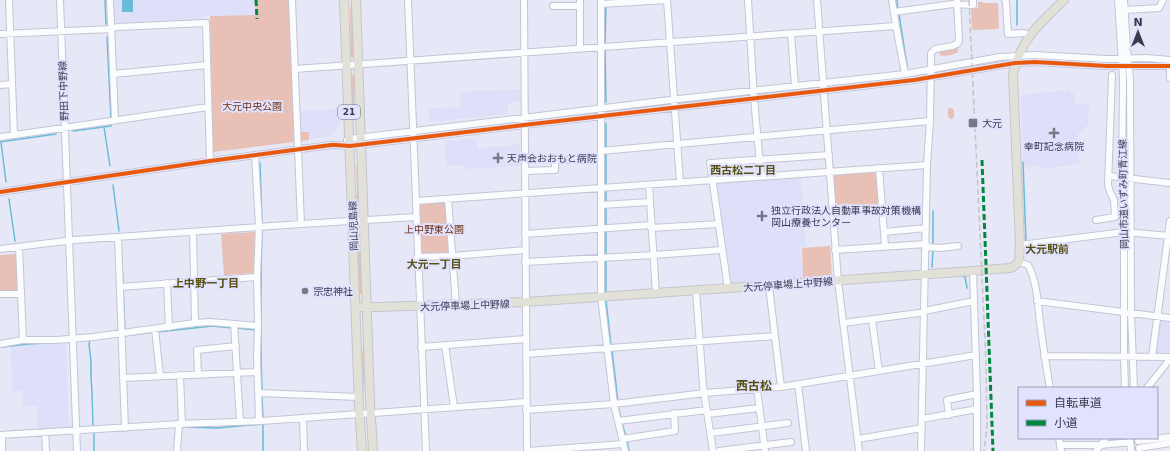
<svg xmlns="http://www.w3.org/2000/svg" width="1170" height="451" font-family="'DejaVu Sans','Noto Sans JP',sans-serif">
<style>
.built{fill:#dedff8}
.green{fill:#e9c0b6}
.water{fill:#69bbd8}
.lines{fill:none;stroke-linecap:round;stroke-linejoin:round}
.stream{stroke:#69bbd8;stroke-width:1.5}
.minor-casing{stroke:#c4c5d4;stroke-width:8}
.major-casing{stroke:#c4c5ce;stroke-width:10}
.minor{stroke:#fbfcfe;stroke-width:6}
.major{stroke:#e2e1d8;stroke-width:8}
.rail{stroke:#c4c4c8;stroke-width:1.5;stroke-dasharray:6 3;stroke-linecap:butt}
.quiet{stroke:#00873e;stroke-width:3;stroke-dasharray:6 3;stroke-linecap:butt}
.cycleway-casing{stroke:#e0e2fe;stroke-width:6}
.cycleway{stroke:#e8590c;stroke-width:4}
.poi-dot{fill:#777888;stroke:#e0e2fe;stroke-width:1.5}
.labels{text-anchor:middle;stroke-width:4;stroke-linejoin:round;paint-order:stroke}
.shield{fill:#e0e2fe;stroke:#6c6d82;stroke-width:1}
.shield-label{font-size:9px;font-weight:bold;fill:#3a3b4d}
.street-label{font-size:10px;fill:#3a3b4d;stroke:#e0e2fe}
.park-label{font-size:10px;fill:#723012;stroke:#e0e2fe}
.poi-label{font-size:10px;fill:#3a3b4d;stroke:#e0e2fe;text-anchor:start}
.neighbourhood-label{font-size:11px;font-weight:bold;fill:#575012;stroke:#e0e2fe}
.quarter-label{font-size:12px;font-weight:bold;fill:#575012;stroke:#e0e2fe}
</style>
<rect width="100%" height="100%" fill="#e7e8f7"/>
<!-- built -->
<path class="built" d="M114 0H254L255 15 204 16 199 20 118 23 115 20Z
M520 89V101H512L508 105V114L430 122 429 108 461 107 460 92Z
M1070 90 1071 94 1074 93 1075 105 1064 106 1089 103 1088 125 1078 134 1079 157 1081 164 1042 169 1041 165 1023 168 1021 95Z
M340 109V124L329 137 310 139 309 131 300 132 299 111Z
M476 138 478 148 512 146 520 143V166L463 169V165L446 166 445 141Z
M801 177 806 247H801L803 279 730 284 716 185 717 183Z
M1161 319 1170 321V352L1166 353H1156L1155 352 1160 320Z
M53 344H66L69 428 38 430 37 406H23V391H12L11 347 27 345Z"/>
<!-- green -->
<path class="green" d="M255 0H289L294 142 213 152 210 16 256 15Z
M351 0H352L354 56 352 58 351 56 350 13Z
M978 2H983V3H998L999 29 972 30 971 9 978 8Z
M958 48V52C953 55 944 57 939 55L940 51Z
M352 74 354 76V119L353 118 351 75Z
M815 87 816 89 763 95V93Z
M745 95H746V97L682 103 683 102Z
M664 104 666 105V106L610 113 609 112 610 110Z
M949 108H952L954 110V117L952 119H950C947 116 947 111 949 108Z
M592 113 593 115 537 120V119Z
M488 126 422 134 421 133 475 127Z
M300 132H309V140L300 141Z
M357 165 359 211 358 213 356 211V199L357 191 356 166Z
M878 171 881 209 835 212 833 177 836 175Z
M446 202 450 251 449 253 423 255 420 252 419 208 422 204Z
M357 229 360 230 362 294H359Z
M255 232 253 273 224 275 221 234Z
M830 246 832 276 803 278 802 248Z
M16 254 18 291 0 293V255Z
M363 324H364L365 365 364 374V398L362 356 363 347Z"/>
<!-- water -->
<path class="water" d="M122 0H133V12H122Z"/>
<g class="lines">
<!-- stream -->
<path class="stream" d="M105 0 106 24
M897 0 898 10
M1017 0V25
M899 14 907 66
M107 37 111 119
M605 44 606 6
M605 48 606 102
M104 127 110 166
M73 131 111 126V123
M0 142 56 134
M1 142 6 182
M606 149V123
M606 153V185
M1023 162 1026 242
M260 163 262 225
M113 185 119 231
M606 189V203
M9 199 15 241
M606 207V227
M606 231V255
M933 245V211
M122 267 123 282
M932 267 933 249
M962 276 965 277 967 288
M123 289 125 332
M606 293V259
M606 300 611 346
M237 328 255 330
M157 332 212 326 233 328
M123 336 153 332
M90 340 89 344 91 362V378L92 392 93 426
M2 347 28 344 66 342
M612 350 618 402
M262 391 261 355V276L262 229
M262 395 263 419
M618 406 621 419
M263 423V451
M622 423 626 437
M181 427 217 428 263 424
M627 441 629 451
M1145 444 1159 442
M94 451V432H95"/>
<defs>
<path id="minor" d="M9 0 14 135
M60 0 77 451
M110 0 115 120
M292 0 301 224
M408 0 426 451
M524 0 527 451
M580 0V49
M601 0V297L614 404 625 451
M667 0 680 182
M748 0 754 98 761 176
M817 0 838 281 859 451
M892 0 896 26 905 74
M1005 0 1006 2 1008 34 1024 33 1029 35
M1118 0 1123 79 1122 177 1124 232V357L1125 388
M1124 0 1127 49 1130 79 1131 313 1134 388
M601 4 666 0
M553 6H580
M1125 10 1159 8 1163 0
M894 12 953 4 973 5V0
M0 34 111 29 117 27 206 23 210 161
M791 34 795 86
M1170 66V78
M295 69 896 26
M113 74 207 65
M0 85 12 84
M0 137 208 107
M347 140 349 139 670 100 905 74 1000 57 1035 55 1107 59 1146 58 1170 60
M601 151 930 121
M255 155 259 227 257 277 258 326 257 357 259 421
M879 168 885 246
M525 171 555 170V160H601
M1109 176 1170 183
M649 185 656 294
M0 192 210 161 331 145H336L350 146 524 125 914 80 1015 63 1035 62 1107 66H1170
M448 199 456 305
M416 201 927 165
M601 205 650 202
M1096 220 1115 217 1114 200 1110 192 1108 185 1112 75
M651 228 719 224
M193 232 195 323
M884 232 926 228
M525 234 651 225
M118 237 125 428
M1020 245 1124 232 1170 236
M19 247 23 340
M926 247 940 248 958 246
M0 249 74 240 301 224 416 217
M835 250 926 244
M417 257 452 256 525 250
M525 262 654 255 722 250
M1019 262 1028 265C1037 281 1038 305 1040 323 1043 345 1046 366 1050 388
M973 271 977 394V451
M167 283 169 327
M769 286 781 387
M120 287 257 277
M728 289 710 163 829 155
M696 291 703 386 713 451
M0 294H21
M1037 301 1170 318
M872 320 879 371
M843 323 919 313 929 310 974 301
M234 324 240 422
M155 329 160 376
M0 344 23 340H56L93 337 195 323 210 322 258 326
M445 345 454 407
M421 347 526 339
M526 354 775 336
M1044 356 1170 357
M1152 357 1170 221
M180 375 182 424
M198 375 197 350 236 346
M123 378 257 372
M798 384 806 451
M1147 388 1170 359
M757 389 765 451
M259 393 359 397
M526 410 614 404 705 393 781 387 976 355
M708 414 759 408
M949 415 947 400 977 394
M303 418 304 451
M922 419 977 409
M618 421 707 410
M45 432 46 451
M711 433 788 423
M0 435 179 424 261 421 526 402
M1059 438 1061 451
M1130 438 1131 451
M622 439 675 431 674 413
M858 439 922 428
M1138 441 1170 437
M1060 445H1101L1130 442
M1139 448 1170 443
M2 451V435
M177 451 179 424
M528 451 623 444
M719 451 791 442
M921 451 927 165 930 121 931 58V53L935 49 952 46 957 44 959 41 957 0
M1096 451 1106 438"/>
<path id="major" d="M344 0 359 406 362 451
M356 0 370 401 373 451
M356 307H378L526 302 973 271 1010 268 1013 267 1019 262 1020 245 1013 74C1021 39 1039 24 1064 0"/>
</defs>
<!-- minor casing -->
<use href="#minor" class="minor-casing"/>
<!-- major casing -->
<use href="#major" class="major-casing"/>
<!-- minor -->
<use href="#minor" class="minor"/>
<!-- major -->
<use href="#major" class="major"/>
<!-- rail -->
<path class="rail" d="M969 0 986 362 987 426 984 451"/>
<!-- quiet -->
<path class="quiet" d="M256 0 257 19
M982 160 993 451"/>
<defs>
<path id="cycleway" d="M0 192 210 161 331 145H336L350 146 524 125 914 80 1015 63 1035 62 1107 66H1170"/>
</defs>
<!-- cycleway casing -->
<use href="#cycleway" class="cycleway-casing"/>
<!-- cycleway -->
<use href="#cycleway" class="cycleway"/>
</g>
<!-- markers -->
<g class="poi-dot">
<rect x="968" y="118" width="10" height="10" rx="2"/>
<path d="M1052 127h4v4h4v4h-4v4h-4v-4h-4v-4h4z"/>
<path d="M496 152h4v4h4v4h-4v4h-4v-4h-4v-4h4z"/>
<path d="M760 210h4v4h4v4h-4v4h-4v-4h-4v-4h4z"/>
<circle cx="305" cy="291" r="4"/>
</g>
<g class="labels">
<!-- shield labels -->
<rect class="shield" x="338" y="105" width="22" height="14" rx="3"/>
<g class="shield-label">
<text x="349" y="115">21</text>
</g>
<!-- street labels -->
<g class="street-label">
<text transform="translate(63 91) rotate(-92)" y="4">野田下中野線</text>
<text transform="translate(1123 194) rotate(-91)" y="4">岡山市道いずみ町青江線</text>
<text transform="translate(353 226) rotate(-92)" y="4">岡山児島線</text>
<text transform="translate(788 284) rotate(-4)" y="4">大元停車場上中野線</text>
<text transform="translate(465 305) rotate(-2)" y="4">大元停車場上中野線</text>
</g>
<!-- park labels -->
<g class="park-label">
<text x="252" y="110">大元中央公園</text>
<text x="434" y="233">上中野東公園</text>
</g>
<!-- poi labels -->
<g class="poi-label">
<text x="982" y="127">大元</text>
<text x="1054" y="150" text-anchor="middle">幸町記念病院</text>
<text x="507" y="162">天声会おおもと病院</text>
<text x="771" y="214">独立行政法人自動車事故対策機構<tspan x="771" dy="12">岡山療養センター</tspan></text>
<text x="313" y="295">宗忠神社</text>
</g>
<!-- neighbourhood labels -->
<g class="neighbourhood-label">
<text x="743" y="174">西古松二丁目</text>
<text x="1047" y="253">大元駅前</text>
<text x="434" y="268">大元一丁目</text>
<text x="206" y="287">上中野一丁目</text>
</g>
<!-- quarter labels -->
<g class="quarter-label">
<text x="754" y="390">西古松</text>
</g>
</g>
<!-- legend -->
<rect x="1018" y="387" width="140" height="52" fill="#e0e2fe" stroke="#9e9fb7"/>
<rect x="1026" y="400" width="20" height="6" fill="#e8590c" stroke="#9e9fb7"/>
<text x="1054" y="407" font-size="12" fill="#3a3b4d">自転車道</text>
<rect x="1026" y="420" width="20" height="6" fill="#00873e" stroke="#9e9fb7"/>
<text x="1054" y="427" font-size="12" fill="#3a3b4d">小道</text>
<!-- north arrow -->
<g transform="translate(1138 32)" stroke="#e0e2fe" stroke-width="3" paint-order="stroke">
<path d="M0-3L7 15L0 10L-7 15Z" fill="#3a3b4d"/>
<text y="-6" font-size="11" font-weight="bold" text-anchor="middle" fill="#3a3b4d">N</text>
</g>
</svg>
